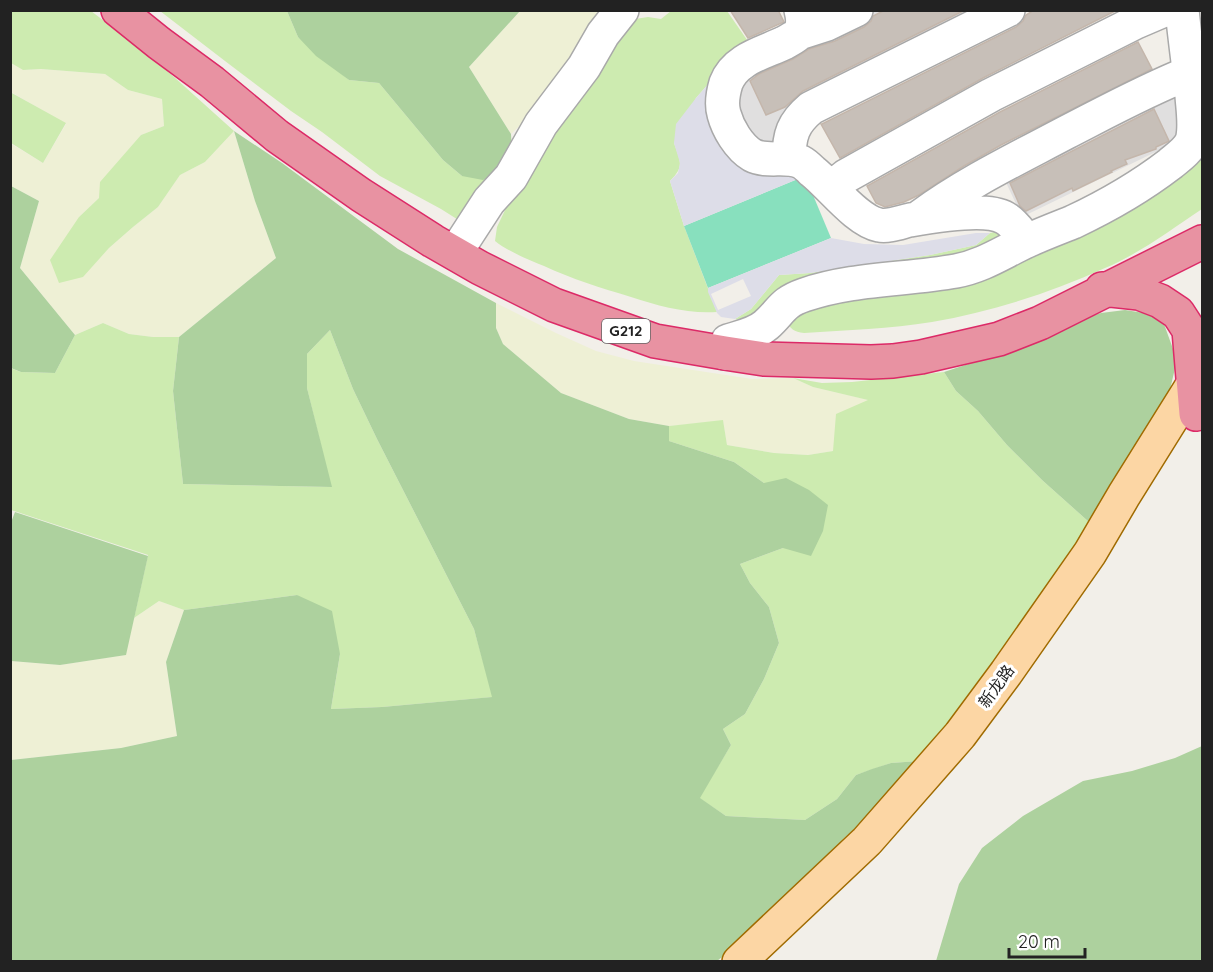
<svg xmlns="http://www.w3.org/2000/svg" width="1213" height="972" font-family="Quicksand,'Noto Sans SC',sans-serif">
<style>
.residential{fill:#e0dfdf}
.farmland{fill:#eef0d5}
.grass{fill:#cdebb0}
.forest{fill:#add19e}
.pitch{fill:#88e0be}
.plaza{fill:#dddde8;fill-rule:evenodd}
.building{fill:#c7bfb8;stroke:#c4b6ab;stroke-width:1.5}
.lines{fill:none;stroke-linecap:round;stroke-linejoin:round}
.minor-casing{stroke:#a9a9a9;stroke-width:36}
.major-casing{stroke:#a06b00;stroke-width:36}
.highway-casing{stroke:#dc2a67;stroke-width:36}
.minor{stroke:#fff;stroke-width:33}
.major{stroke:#fcd6a4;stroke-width:33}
.highway{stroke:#e892a2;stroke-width:33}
.labels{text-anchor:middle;stroke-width:6;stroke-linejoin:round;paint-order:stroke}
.shield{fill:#fff;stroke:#646464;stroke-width:1.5}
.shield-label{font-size:15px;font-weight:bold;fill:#222}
.street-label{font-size:16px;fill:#222;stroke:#fff}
</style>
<rect width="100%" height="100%" fill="#f2efe9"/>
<!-- residential -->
<path class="residential" d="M871 11H991L781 143H759L736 109 739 78Z
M1171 91 1175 99 1181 121 1180 133 1172 144 1026 215 1019 210 1002 174Z"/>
<!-- farmland -->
<path class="farmland" d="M520 11H605L532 114 511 134 469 67Z
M11 63 23 70 41 69 105 74 128 90 162 99 164 126 141 135 99 198 79 217 83 276 109 248 133 227 158 207 180 175 205 162 234 131 255 201 276 258 179 337H153L129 334 103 323 75 335 20 268 39 201 11 186 10 143 43 163 66 124 11 92Z
M496 303 556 333 596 351 634 361 752 379 793 378 813 387 869 400 833 451 808 455 774 453 727 445 723 421 669 426 629 419 561 393 503 344 496 328Z
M159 601 184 610 166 662 177 736 121 748 11 760 10 661 60 665 125 655 134 618Z"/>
<!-- grass -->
<path class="grass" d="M11 11H91L154 59 234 131 205 162 180 175 158 207 133 227 109 248 83 277 59 283 50 260 79 217 99 198 100 182 141 135 164 126 162 99 128 90 105 74 41 69 23 70 11 63Z
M160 11H287L298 37 349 80 379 83 443 160 462 176 501 170 460 221 441 209 380 176 322 132 291 111 225 61Z
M671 11H727L754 50 710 82 696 98 674 143C680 161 685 166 670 181L684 226 717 312C687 314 659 306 631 297 601 288 572 279 544 266 527 259 509 252 495 241L497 227 507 206 522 184 550 130 635 19 648 17 661 19Z
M10 92 66 123 43 163 11 143Z
M1202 153V209C1172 229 1139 254 1105 268 1050 293 991 312 932 322 890 329 847 330 804 333 794 332 790 329 786 320L789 312 878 290Z
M999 231 1001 240 994 247 747 321 735 319 751 309 779 275 810 273 930 255 976 245 990 233Z
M103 323 129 334 153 337H179L173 391 183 484 331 487 307 388V354L330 330 353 389 377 439 474 629 493 697 382 707 331 709 340 654 297 595 184 610 159 601 134 618 148 555 11 510 10 368 21 372 55 373 75 335Z
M944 372 956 391 978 411 1007 445 1042 480 1089 522 1038 603 976 689 919 761 891 763 856 775 837 799 805 820 726 816 699 798 731 745 723 729 745 714 764 679 779 643 769 607 750 583 740 564 783 548 764 483 734 462 669 441V426L723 420 727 445 774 453 808 455 833 451 836 414 868 400 813 387 793 378 822 383 852 382Z"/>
<!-- forest -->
<path class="forest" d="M287 11H520L469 67 511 134 512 153 501 170 483 180 462 176 443 160 379 83 349 80 316 56 298 37Z
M234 131 282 163 398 249 496 303V328L503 344 561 393 629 419 669 426V441L734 462 764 483 786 478 809 490 828 505 823 531 811 556 783 548 740 564 750 583 769 607 779 643 764 679 745 714 723 729 731 745 700 798 726 816 805 820 837 799 856 775 872 769 891 763 919 761 870 815 843 839 829 859 749 936 717 961 11 962V760L121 748 177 736 166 662 184 610 297 595 332 611 340 654 331 709 382 707 492 697 474 629 377 439 353 389 330 330 307 354V388L332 487 183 484 173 391 179 337 276 258 255 201Z
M11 186 39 201 20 268 75 335 55 373 21 372 11 368Z
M1125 310 1150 314 1164 324 1177 360 1168 398 1089 522 1042 480 1007 445 978 411 956 391 944 372 999 354 1076 321 1101 313Z
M15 512 148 556 126 655 60 665 11 661 10 525Z
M1202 746V961H936L959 884 982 848 1023 816 1083 781 1132 771 1175 758Z"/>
<!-- pitch -->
<path class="pitch" d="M805 176 831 238 708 288 684 226Z"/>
<!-- plaza -->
<path class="plaza" d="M710 82 712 110 805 176 684 226 670 181 678 173 680 163 674 143 676 124 696 98Z
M976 233H990L976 245 930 255 810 273 779 275 751 309 735 319 721 317 717 313 708 292V288L831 238 864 244 903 245ZM743 279 751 296 718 310 711 294Z"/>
<!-- building -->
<path class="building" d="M730 10H778L784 22 748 38Z
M885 10H965L803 91 785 107 766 115 750 81 759 74 793 59 809 49 835 41 864 27 871 21 873 16Z
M1034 10H1117L983 78 840 158 821 124H822L1016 27 1023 21 1026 15Z
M1138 42 1152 69 1001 145 964 166 919 195 904 202 885 207 876 203 867 186 1000 112Z
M1154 109 1169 141 1167 142 1156 147V149L1125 160 1127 164 1111 171 1112 172 1073 191 1072 188 1026 211 1020 206 1010 183Z"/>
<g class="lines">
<defs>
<path id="minor" d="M801 10C803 18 804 26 799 33 796 37 789 40 784 43 763 53 735 59 726 83 723 93 721 104 724 114 728 129 739 147 752 155 767 163 786 155 801 162 805 164 809 168 812 171 830 185 857 221 879 225 888 227 901 222 910 220 933 216 986 207 1005 218 1014 223 1020 233 1027 241
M799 33 827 24 856 10
M789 159C789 135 793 123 811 108L1008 10
M831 188 846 176 991 95 1136 22 1164 10
M921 216C966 183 1016 159 1065 133 1106 112 1146 90 1189 73
M457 254 463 241 489 201 511 177 541 124 584 67 603 34 622 10
M725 353 728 341C741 337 756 334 766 325 782 311 781 303 804 295 853 278 906 280 956 271 983 266 1003 252 1027 241 1042 234 1058 228 1073 222 1107 206 1140 187 1170 164 1177 158 1188 151 1192 141 1196 128 1193 110 1192 96 1189 68 1185 39 1182 10"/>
<path id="major" d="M739 962 867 841 960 735 1006 673 1090 553 1124 495 1202 370"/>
<path id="highway" d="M118 10 159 43 212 82 277 136 361 195 433 241 480 268 554 305 655 341 725 353 764 359 871 362 893 361 921 357 999 339 1040 323 1202 242
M1102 289 1139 293 1160 301 1178 313 1189 330 1196 414"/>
</defs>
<!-- minor casing -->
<use href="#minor" class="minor-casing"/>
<!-- major casing -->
<use href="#major" class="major-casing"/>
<!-- highway casing -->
<use href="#highway" class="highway-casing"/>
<!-- minor -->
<use href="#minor" class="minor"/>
<!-- major -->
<use href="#major" class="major"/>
<!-- highway -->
<use href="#highway" class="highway"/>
</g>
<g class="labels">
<!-- shield labels -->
<rect class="shield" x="602" y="319" width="48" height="24" rx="4.5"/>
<g class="shield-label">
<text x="626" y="336">G212</text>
</g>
<!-- street labels -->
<g class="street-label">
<text transform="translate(996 686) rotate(-54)" y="6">新龙路</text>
</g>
</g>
<!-- border -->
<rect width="1213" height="972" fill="none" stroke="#222222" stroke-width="24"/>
<!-- scale -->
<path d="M1009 948v9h76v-9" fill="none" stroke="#222222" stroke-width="3"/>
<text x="1018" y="948" font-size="18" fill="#222222" stroke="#ffffff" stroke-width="4.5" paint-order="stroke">20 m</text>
</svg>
